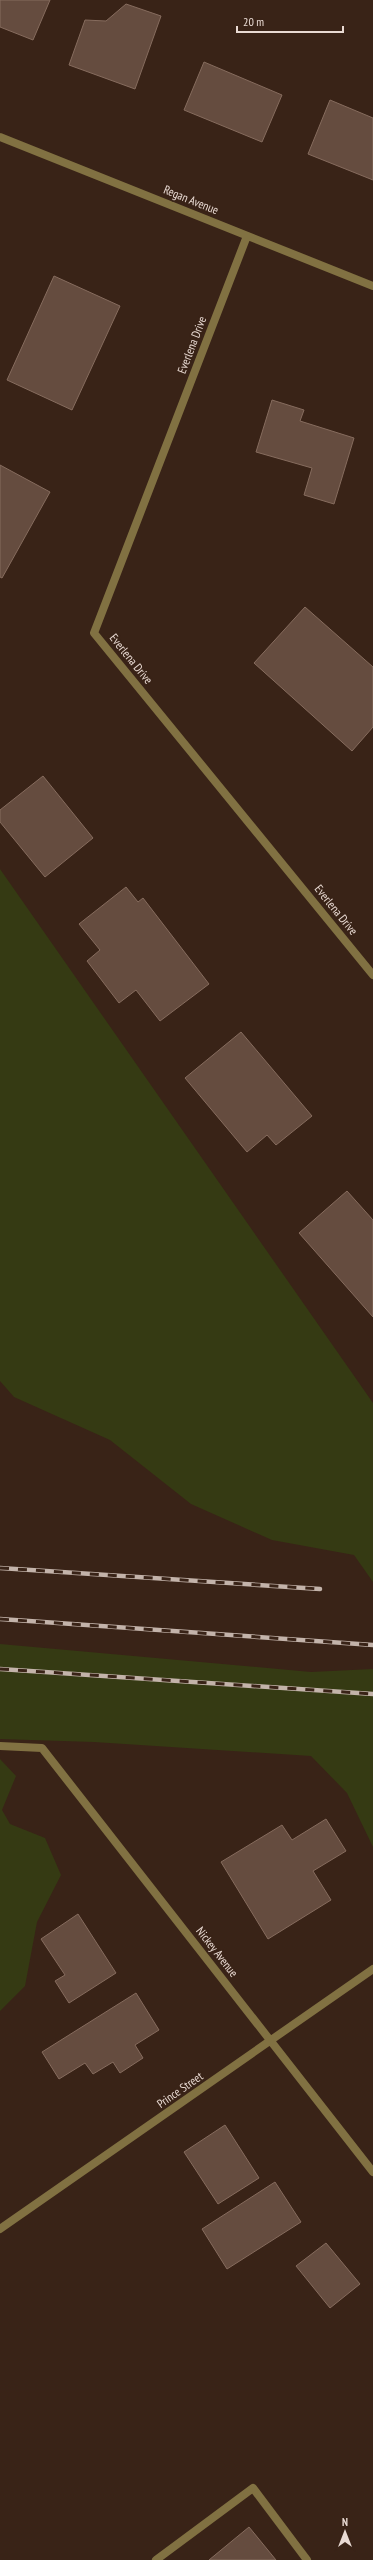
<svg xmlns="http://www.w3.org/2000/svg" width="373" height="2560" font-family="'PT Sans Narrow',sans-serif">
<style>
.green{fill:#353a13}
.building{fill:#654c3f;stroke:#866c5e}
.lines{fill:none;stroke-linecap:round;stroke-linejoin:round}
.service{stroke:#817142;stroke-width:8}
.minor{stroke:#817142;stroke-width:8}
.rail-casing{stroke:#c3b3aa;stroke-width:4.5}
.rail{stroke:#392317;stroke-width:3;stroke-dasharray:9;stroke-linecap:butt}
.labels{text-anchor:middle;stroke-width:3.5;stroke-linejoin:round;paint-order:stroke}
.street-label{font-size:12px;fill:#e9dad3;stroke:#392317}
</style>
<rect width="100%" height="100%" fill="#392317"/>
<!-- green -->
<path class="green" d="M0 869 373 1403V1582L354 1555 272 1540 191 1504 110 1440 14 1397 0 1381Z
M0 1644 311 1672 373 1669V1847L347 1793 311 1756 94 1742 0 1739Z
M0 1759 16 1776 2 1810 10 1824 45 1838 61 1875 37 1922 25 1986 0 2011Z"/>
<!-- building -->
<path class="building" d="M0 0H50L33 40 0 27Z
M126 4 161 16 135 89 69 65 85 20 106 21Z
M204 62 282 95 262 142 184 110Z
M330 100 373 118V180L308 154Z
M54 276 120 306 72 410 7 380Z
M272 400 304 410 300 421 354 438 334 504 304 495 312 468 256 452Z
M0 465 50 492 2 578 0 577Z
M305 607 373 667V727L352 751 254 663Z
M43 776 93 838 45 877 0 822V810Z
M126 887 138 902 143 898 209 984 160 1021 136 990 119 1003 87 961 100 950 79 924Z
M241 1032 312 1116 276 1145 267 1135 247 1152 185 1078Z
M347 1191 373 1220V1317L299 1233Z
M326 1819 346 1851 313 1871 331 1900 268 1939 221 1862 282 1825 292 1840Z
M78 1914 116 1973 69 2003 55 1981 65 1975 41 1939Z
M136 1993 159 2030 135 2045 143 2058 120 2073 113 2062 93 2074 85 2063 59 2079 42 2052Z
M225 2125 259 2178 218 2204 184 2152Z
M275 2182 301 2222 227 2269 202 2229Z
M326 2243 360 2284 330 2308 296 2266Z
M249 2527 276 2560H209Z"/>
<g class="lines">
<!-- service -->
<path class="service" d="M156 2560 253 2488 307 2560"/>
<!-- minor -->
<path class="minor" d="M0 137 373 286
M247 236 94 633 373 975
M0 1746 42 1748 373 2172
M0 2229 373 1969"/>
<defs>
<path id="rail" d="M0 1568 320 1589
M0 1619 373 1645
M0 1669 373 1694"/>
</defs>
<!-- rail casing -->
<use href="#rail" class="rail-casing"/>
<!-- rail -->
<use href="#rail" class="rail"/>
</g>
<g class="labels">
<!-- street labels -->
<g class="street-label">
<text transform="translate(191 200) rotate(22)" y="4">Regan Avenue</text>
<text transform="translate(192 345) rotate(-69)" y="4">Everlena Drive</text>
<text transform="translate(131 659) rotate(51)" y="4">Everlena Drive</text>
<text transform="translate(336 910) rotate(51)" y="4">Everlena Drive</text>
<text transform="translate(217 1952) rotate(52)" y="4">Nickey Avenue</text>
<text transform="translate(180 2090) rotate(-35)" y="4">Prince Street</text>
</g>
</g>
<!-- north arrow -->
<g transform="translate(345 2532)" stroke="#392317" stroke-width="3" paint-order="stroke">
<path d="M0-3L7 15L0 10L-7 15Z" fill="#e9dad3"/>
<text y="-6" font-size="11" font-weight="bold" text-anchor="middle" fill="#e9dad3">N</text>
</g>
<!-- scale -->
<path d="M237 26v6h106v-6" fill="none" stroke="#e9dad3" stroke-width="2"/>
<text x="243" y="26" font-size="12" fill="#e9dad3" stroke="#392317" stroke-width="3" paint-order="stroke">20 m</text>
</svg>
